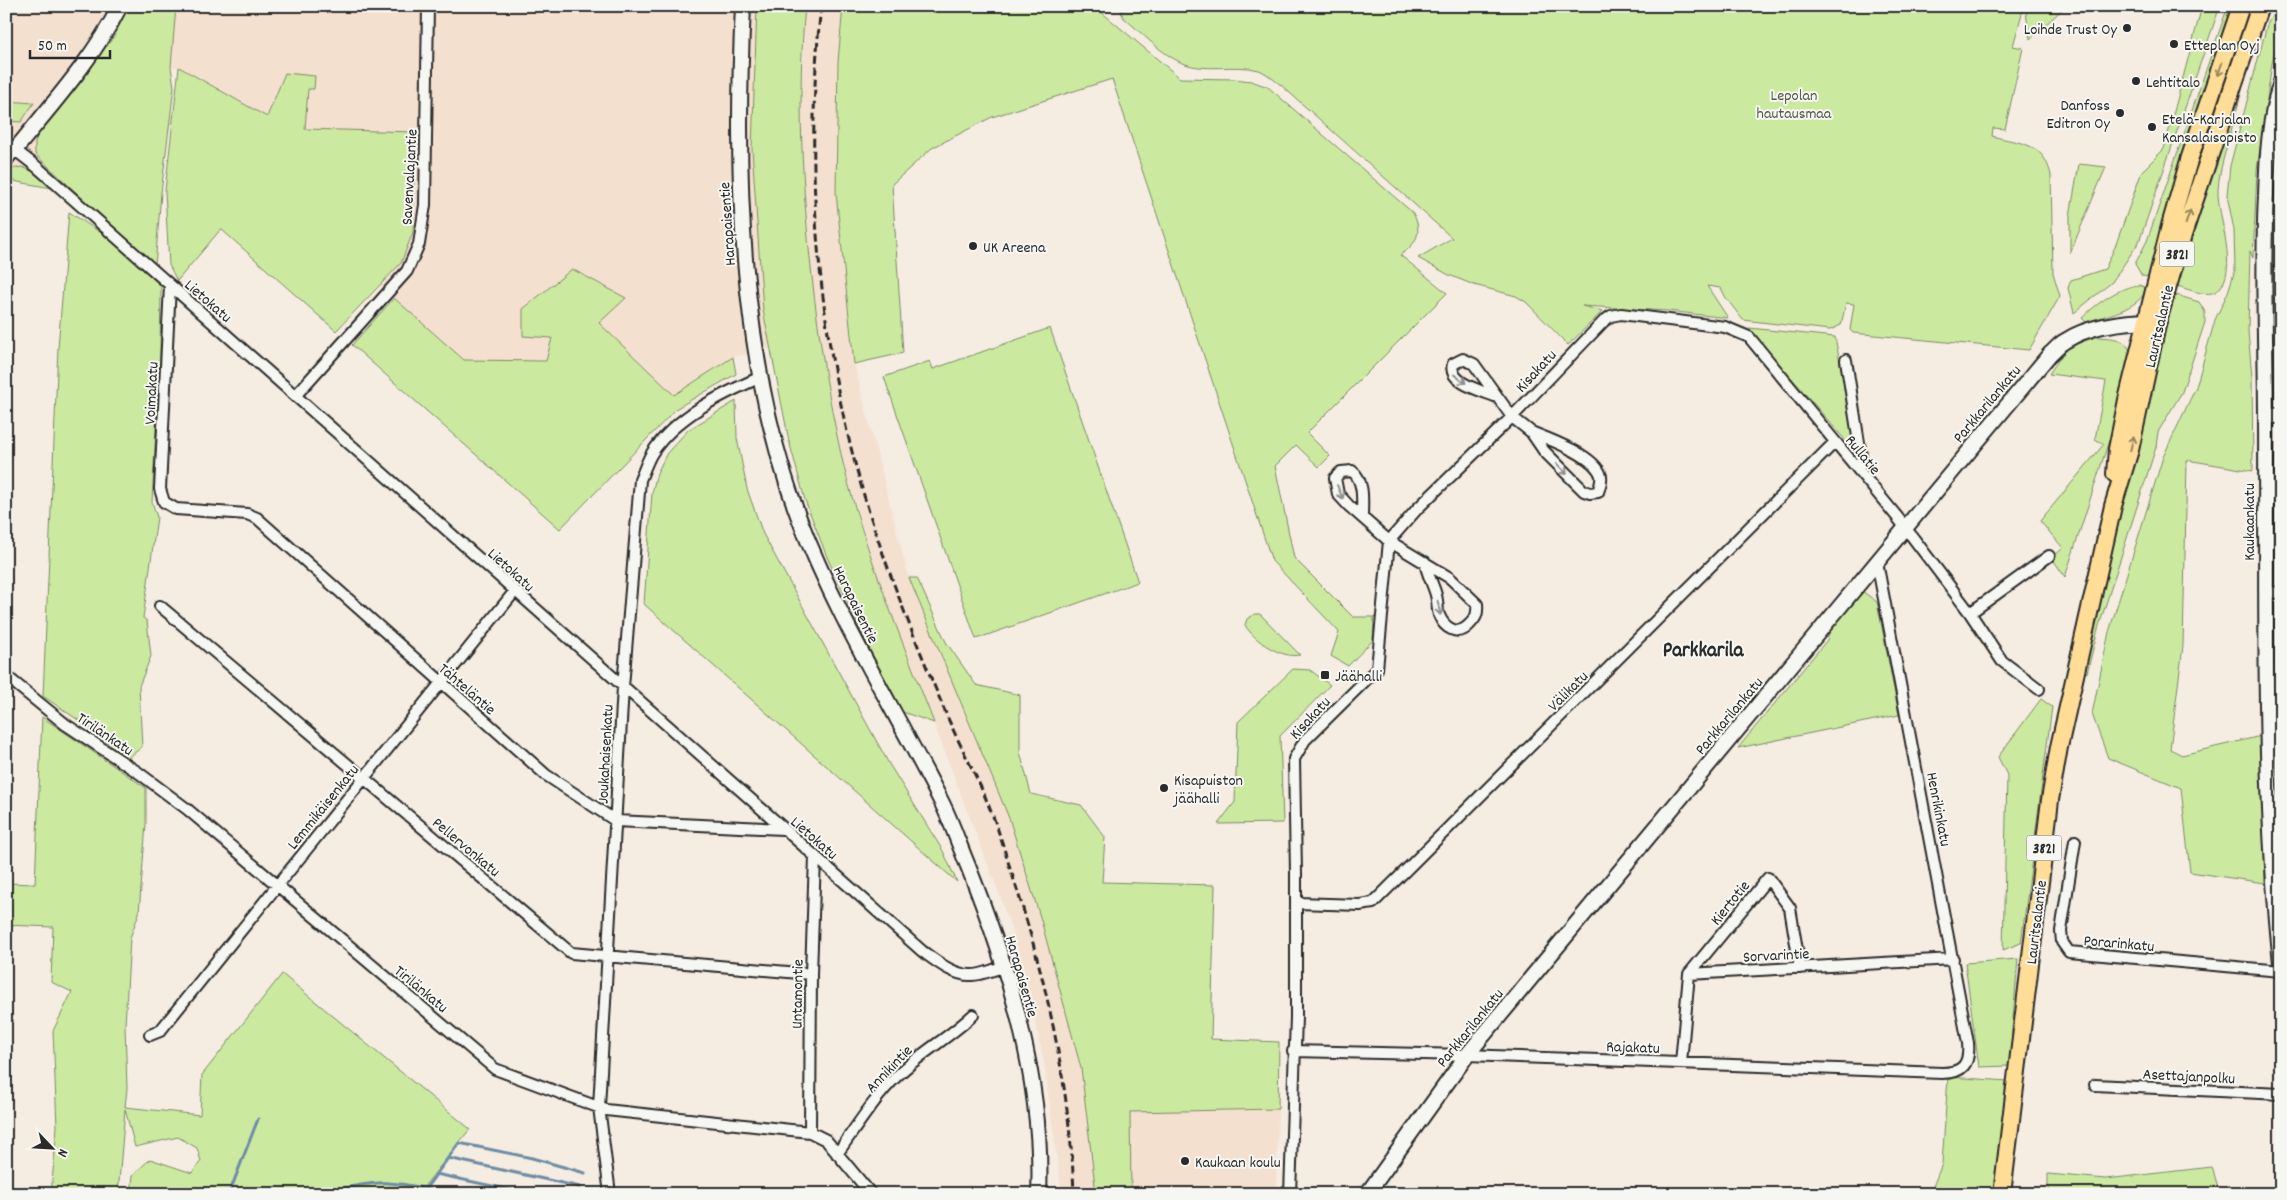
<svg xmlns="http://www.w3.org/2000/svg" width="2287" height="1200" font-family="Dekko,sans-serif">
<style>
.built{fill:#f4e0cf}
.green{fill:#cce9a0;stroke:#7c8a66}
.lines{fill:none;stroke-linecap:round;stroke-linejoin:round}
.stream{stroke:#6d8ca5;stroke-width:3}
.street-casing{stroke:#2b2b2b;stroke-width:14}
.secondary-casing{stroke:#2b2b2b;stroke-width:18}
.primary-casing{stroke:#2b2b2b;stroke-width:20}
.street{stroke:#f6f6f2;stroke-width:10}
.secondary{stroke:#f6f6f2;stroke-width:14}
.primary{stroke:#ffdd96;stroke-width:16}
.rail{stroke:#2b2b2b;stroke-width:3;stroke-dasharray:8 4;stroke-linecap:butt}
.oneway{stroke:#958460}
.oneway2{stroke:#90908e}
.poi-dot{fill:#2b2b2b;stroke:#f6f6f2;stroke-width:2}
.labels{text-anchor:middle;stroke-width:4;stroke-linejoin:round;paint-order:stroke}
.shield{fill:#f6f6f2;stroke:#686867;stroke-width:1}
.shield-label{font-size:15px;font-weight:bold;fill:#2b2b2b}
.poi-label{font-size:16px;fill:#2b2b2b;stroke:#f6f6f2;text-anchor:start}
.park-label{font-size:16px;fill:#535a48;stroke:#f6f6f2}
.street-label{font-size:16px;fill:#2b2b2b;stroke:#f6f6f2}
.district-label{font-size:21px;font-weight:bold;fill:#2b2b2b;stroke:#f6f6f2}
</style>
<rect width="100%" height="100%" fill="#f5ece2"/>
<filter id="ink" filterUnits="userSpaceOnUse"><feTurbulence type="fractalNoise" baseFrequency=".02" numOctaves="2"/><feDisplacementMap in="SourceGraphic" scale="10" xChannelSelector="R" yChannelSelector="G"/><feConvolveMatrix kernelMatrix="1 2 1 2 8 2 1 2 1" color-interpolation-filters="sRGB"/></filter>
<g filter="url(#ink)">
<!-- built -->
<path class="built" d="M6 6H128L115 35 39 133V160L43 162 34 172 22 167 11 169 6 175Z
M176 6H757L752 149 763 310 771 348 733 357 674 395 577 302 546 361 464 360 380 286 401 263 415 133 305 129 308 89H314V76L285 74 267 117 180 67H171Z
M805 6H843L838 62 836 193 854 364 909 578 1009 818 1041 920 1081 1068 1279 1065 1276 1194H1062L1044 1063 1021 958 1000 896 879 581 843 464 819 340 804 202 801 107Z"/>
<!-- green -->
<path class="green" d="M128 6H176L171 67 174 87 161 193 155 266 35 154V142L39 133 115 35Z
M757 6H805C797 96 802 188 812 277 819 339 829 402 843 463 865 552 901 638 934 723L897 710 827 557 805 500 789 441 763 310 752 149Z
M843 6H1094L1180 78 1234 79 1251 81 1268 87 1413 213C1423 232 1417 244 1400 255L1447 293 1307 433 1330 456 1319 467 1296 445 1275 466 1294 558 1353 617H1374L1373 640 1348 666 1331 656 1339 632 1272 561 1112 79 992 117 932 148 892 184 903 353 854 364 836 193 838 62Z
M1127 6H2024L2013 46 2023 48 2005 129 1993 128 1992 136C2020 144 2043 141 2051 175L2053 273 2060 296 2029 350 1853 333 1850 330 1854 304 1846 303 1841 325 1830 330 1743 320 1726 298 1721 288 1707 286 1728 318 1668 311 1582 306 1603 311 1568 345 1526 302 1516 296 1474 285 1449 275 1418 258 1452 238 1281 85C1275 81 1267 73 1259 70 1234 63 1207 73 1182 63 1160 53 1142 33 1124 18L1121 12Z
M2025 6H2066L2030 39Z
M2196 6H2220L2139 242 2112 282 2074 313 2068 288 2071 280 2105 269 2115 247 2142 171 2164 149 2201 10 2195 8Z
M2228 6H2235L2150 277 2142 276 2135 264 2147 241Z
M2277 6H2281V24L2272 63 2257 170 2253 258 2250 251 2248 331 2252 377 2253 471 2187 460 2183 646 2170 749 2182 755 2261 736 2265 883 2190 872 2181 788 2108 758 2092 714 2109 632 2163 457 2196 387 2215 320 2228 292 2235 270 2234 230 2227 195 2230 166 2267 25Z
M2252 54C2245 79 2238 105 2231 131 2226 150 2219 170 2218 190 2217 216 2240 270 2218 290 2208 299 2186 288 2174 285L2180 276 2200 207Z
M179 67 267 117 285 73 315 76 314 89H308L305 129 415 132 413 232 401 263 336 331 221 229 177 281 169 265 165 191Z
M6 101 34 103 21 122 6 121Z
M2079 164 2106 167 2070 253V216Z
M22 167 34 172 52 188 18 182 6 178 11 169Z
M69 212 106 236 161 286 160 353 152 502 157 517 143 618 147 621 151 656 139 686 142 747 127 759 87 726 43 696 58 348Z
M572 269 626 298 599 323 674 395 733 357 736 374 677 408 560 529 352 345 394 298 464 360 546 361 552 338 523 336V309Z
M2139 285 2147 288C2139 310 2106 315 2086 322L2082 318C2096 304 2119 287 2139 285Z
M2173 294 2199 302 2205 312V322L2182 392 2158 432 2156 447 2098 629 2087 673 2083 670Z
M1050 328 1138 582 976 639 884 377 930 361 933 369Z
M1749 328 1835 337 1858 455 1758 339Z
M2096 337C2112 338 2128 337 2131 356L2114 425 2065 577 2052 558 2063 548 2040 521 2104 444 2095 439 2106 381 2049 374C2066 349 2066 346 2096 337Z
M736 401 737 438 747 489 763 534 889 764 943 851 957 882 644 604 652 493 657 473 667 453 688 430Z
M909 578H917L946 642 976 685 1020 695V752L1031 794 1081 805 1105 837 1102 882 1215 885 1211 1039 1279 1042 1278 1109 1130 1112 1131 1194H1096L1081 1068 1041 920 1009 818Z
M1862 591 1877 602 1899 715 1738 748 1827 640 1830 629Z
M1255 614H1260L1300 655C1282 659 1254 641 1245 625L1247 619Z
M1293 669 1310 670 1330 685 1280 736 1283 823 1218 824 1235 802 1238 722Z
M2041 699 2052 707 2021 943 2003 950 2007 775 1998 757Z
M42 717 146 788V824L139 913 130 938 125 1025 127 1088 125 1107 200 1115 202 1075 282 974 470 1129 418 1194H131L133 1175 150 1159 192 1173 201 1161 197 1148 178 1137 135 1147 125 1109 118 1194H51L57 1127 53 1031 72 992 51 982 53 927 6 925V883L35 884Z
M2018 959 2009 1066 1979 1067 1965 963Z
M1948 1077 2009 1081 1995 1194H1930L1942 1164Z
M2212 1167 2220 1194H2048V1174L2106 1179Z"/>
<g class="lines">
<!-- stream -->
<path class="stream" d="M448 1158 580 1187
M436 1174 530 1194
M426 1188 459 1143 532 1158 585 1173
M229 1194 258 1119
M323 1194C333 1188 377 1182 389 1183 407 1184 426 1188 443 1194"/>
<defs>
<path id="street" d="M6 143 37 167 922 951C936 961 954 976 972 975 983 975 993 969 1004 967
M6 162 15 150
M170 285 160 489 164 502 176 509 247 514 257 518 546 775 616 821 783 829
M1846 360 1862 462 1858 469
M296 395 407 271 419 244 425 205 428 6
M1497 397C1483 391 1447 383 1453 364L1463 359 1474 364 1512 417 1531 432 1544 451 1584 491 1590 493 1598 492C1600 486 1602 482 1601 476 1596 456 1549 439 1531 432
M1362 517C1362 502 1365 481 1352 471L1341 472 1335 478 1338 494 1349 506 1389 541 1450 578 1477 604C1478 614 1476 618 1469 625 1458 637 1444 628 1439 615 1437 609 1438 602 1436 595 1433 584 1427 574 1425 562
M2266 592 2281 593
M160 606 571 953 811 974
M1970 613 2049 556
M6 676 65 724 139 773 187 809 495 1069 606 1110 810 1132 826 1140 871 1194
M2075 841 2061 931 2062 942 2069 952 2281 971
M1297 903 1360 905 1373 903 1835 442
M1689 974 1768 878 1790 908 1800 968
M150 1035 160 1031 515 591
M1293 1051 1467 1055 1942 1073C1963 1073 1970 1064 1968 1043L1877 562
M1681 1063 1689 974 1953 959
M2095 1085 2281 1094
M810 1132 811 974 815 857
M837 1154C856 1127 875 1097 898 1075 922 1052 950 1037 973 1015
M610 1194 599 1107 623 687 640 480C644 471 647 461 652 453 676 416 722 394 761 377
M1290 1194 1296 1017V873L1294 759 1305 740 1377 669 1389 541 1418 508 1512 417 1604 321 1611 316 1621 314 1725 327 1749 337 1898 518 1970 613 2002 661 2039 689"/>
<path id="secondary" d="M743 6C735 173 739 360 799 518 837 618 894 708 942 803 952 823 959 845 968 866 1009 969 1044 1083 1039 1194
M2281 82C2269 118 2267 159 2266 196 2262 270 2266 344 2266 418 2267 600 2262 782 2281 963
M15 150C52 104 93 59 120 6
M2266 417 2281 415
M1367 1194 1467 1055 2050 354C2055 350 2059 344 2065 341 2091 324 2127 321 2157 321"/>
<path id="primary" d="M2115 474 2117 449 2127 400 2171 222 2190 157 2241 6
M2002 1194 2050 800 2059 747 2113 506 2130 450 2158 321 2183 235 2260 6"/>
</defs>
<!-- street casing -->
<use href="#street" class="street-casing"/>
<!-- secondary casing -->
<use href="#secondary" class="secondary-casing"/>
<!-- primary casing -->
<use href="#primary" class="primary-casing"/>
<!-- street -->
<use href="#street" class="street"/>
<!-- secondary -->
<use href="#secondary" class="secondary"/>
<!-- primary -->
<use href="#primary" class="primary"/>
<!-- rail -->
<path class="rail" d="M821 6C801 194 822 387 887 565 904 613 924 661 944 709 958 743 977 775 990 809 999 830 1005 853 1012 874 1046 977 1070 1085 1074 1194"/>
</g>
<!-- one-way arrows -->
<defs><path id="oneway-shaft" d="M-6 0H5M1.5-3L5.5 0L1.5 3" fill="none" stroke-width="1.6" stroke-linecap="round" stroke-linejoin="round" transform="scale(1.25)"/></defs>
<g class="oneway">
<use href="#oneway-shaft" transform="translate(2220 69) rotate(109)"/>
<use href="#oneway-shaft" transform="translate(2188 217) rotate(-72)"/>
<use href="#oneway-shaft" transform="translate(2132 443) rotate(-77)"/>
</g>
<g class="oneway2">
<use href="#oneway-shaft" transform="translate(1460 379) rotate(36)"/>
<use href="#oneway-shaft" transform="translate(1562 469) rotate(46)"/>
<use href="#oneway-shaft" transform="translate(1340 492) rotate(67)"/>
<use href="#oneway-shaft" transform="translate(1439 608) rotate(79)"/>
</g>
</g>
<!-- markers -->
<g class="poi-dot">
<circle cx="2127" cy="28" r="5"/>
<circle cx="2174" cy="44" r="5"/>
<circle cx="2136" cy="81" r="5"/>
<circle cx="2120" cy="113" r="5"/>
<circle cx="2152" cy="127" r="5"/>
<circle cx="973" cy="246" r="5"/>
<rect x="1320" y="670" width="10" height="10" rx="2.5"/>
<circle cx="1164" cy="788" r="5"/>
<circle cx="1185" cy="1161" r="5"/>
</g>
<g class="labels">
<!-- shield labels -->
<g class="shield">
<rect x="2159.5" y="241.5" width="35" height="25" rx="4"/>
<rect x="2026.5" y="835.5" width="35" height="25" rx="4"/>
</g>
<g class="shield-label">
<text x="2177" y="259">3821</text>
<text x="2044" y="853">3821</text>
</g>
<!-- poi labels -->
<g class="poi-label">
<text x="2117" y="34" text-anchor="end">Loihde Trust Oy</text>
<text x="2184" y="50">Etteplan Oyj</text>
<text x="2146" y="87">Lehtitalo</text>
<text x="2110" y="110" text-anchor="end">Danfoss<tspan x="2110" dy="18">Editron Oy</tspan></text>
<text x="2162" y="124">Etelä-Karjalan<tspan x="2162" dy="18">Kansalaisopisto</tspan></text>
<text x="983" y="252">UK Areena</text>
<text x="1335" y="681">Jäähalli</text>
<text x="1174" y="785">Kisapuiston<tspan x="1174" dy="18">jäähalli</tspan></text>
<text x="1195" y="1167">Kaukaan koulu</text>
</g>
<!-- park labels -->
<g class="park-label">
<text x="1794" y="100">Lepolan<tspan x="1794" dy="18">hautausmaa</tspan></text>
</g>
<!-- street labels -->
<g class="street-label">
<text transform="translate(408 177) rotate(-87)" y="6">Savenvalajantie</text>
<text transform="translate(726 224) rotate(-94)" y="6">Harapaisentie</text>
<text transform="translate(209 300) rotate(41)" y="6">Lietokatu</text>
<text transform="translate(2158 326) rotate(-77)" y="6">Lauritsalantie</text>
<text transform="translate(1535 370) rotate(-47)" y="6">Kisakatu</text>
<text transform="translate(150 393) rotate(-87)" y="6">Voimakatu</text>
<text transform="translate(1986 403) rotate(-50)" y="6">Parkkarilankatu</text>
<text transform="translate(1864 454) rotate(51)" y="6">Rullatie</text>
<text transform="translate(2248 522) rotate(-90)" y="6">Kaukaankatu</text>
<text transform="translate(512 569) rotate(42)" y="6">Lietokatu</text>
<text transform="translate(857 604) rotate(64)" y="6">Harapaisentie</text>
<text transform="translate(468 688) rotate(41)" y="6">Tähteläntie</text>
<text transform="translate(1567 690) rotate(-45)" y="6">Välikatu</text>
<text transform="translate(1728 715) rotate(-50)" y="6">Parkkarilankatu</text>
<text transform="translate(1309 717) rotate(-47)" y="6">Kisakatu</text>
<text transform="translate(106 733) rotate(34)" y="6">Tirilänkatu</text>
<text transform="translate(604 754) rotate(-87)" y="6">Joukahaisenkatu</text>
<text transform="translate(322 806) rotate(-51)" y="6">Lemmikäisenkatu</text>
<text transform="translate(1940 809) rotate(79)" y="6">Henrikinkatu</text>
<text transform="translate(815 837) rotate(41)" y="6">Lietokatu</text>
<text transform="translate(467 846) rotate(40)" y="6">Pellervonkatu</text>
<text transform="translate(1729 902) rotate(-51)" y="6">Kiertotie</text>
<text transform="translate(2035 922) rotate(-83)" y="6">Lauritsalantie</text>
<text transform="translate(2119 942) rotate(5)" y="6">Porarinkatu</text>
<text transform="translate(1776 954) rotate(-3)" y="6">Sorvarintie</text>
<text transform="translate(1023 976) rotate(74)" y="6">Harapaisentie</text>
<text transform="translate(422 988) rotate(40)" y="6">Tirilänkatu</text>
<text transform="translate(796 994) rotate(-89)" y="6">Untamontie</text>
<text transform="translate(1469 1027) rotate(-51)" y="6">Parkkarilankatu</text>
<text transform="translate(1633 1046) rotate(2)" y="6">Rajakatu</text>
<text transform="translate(888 1068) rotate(-46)" y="6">Annikintie</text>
<text transform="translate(2189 1075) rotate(3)" y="6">Asettajanpolku</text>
</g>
<!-- district labels -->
<g class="district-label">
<text x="1703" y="656">Parkkarila</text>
</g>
</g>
<!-- margin -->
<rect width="2287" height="1200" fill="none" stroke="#f6f6f2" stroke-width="25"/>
<rect x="12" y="12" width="2262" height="1175" fill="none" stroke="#2b2b2b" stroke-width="2" filter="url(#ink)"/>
<!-- north arrow -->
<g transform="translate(52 1148) rotate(115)" stroke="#f6f6f2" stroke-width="4" paint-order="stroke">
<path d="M0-4L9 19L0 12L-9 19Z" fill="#2b2b2b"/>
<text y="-8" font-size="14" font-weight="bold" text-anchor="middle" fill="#2b2b2b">N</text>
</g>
<!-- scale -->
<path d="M30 50v8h80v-8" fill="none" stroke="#2b2b2b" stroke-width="2.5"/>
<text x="38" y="50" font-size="15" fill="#2b2b2b" stroke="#f6f6f2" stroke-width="4" paint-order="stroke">50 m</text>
</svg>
